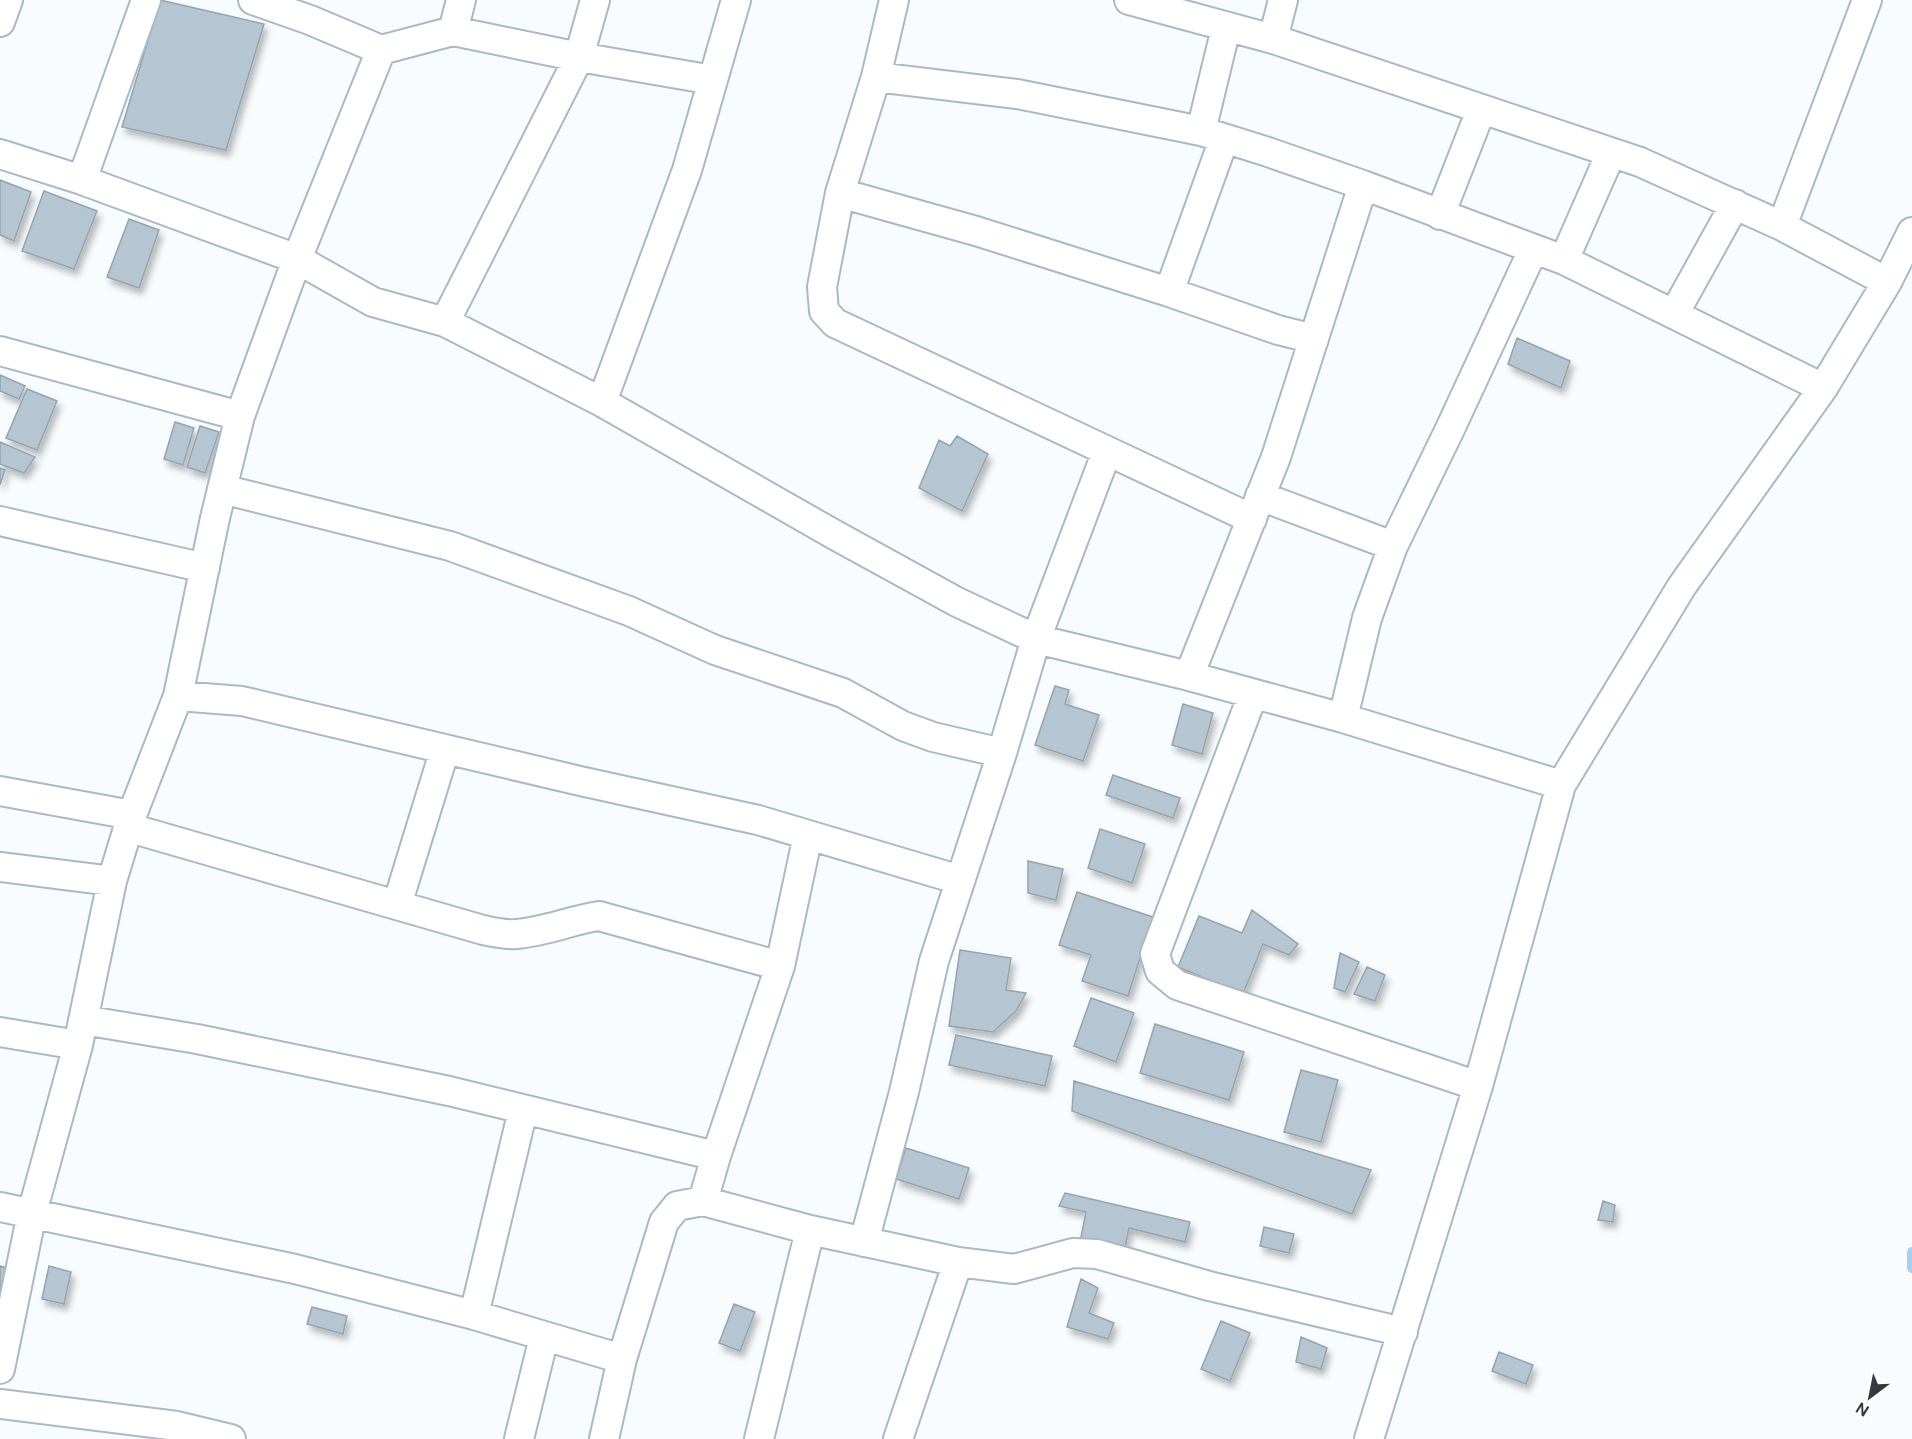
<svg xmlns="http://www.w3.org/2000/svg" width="1912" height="1439" font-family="'DM Sans',sans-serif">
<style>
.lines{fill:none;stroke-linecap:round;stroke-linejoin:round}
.stream{stroke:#a3d1f4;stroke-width:10}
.building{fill:#b5c5d1;stroke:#95a4b0;stroke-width:1.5;filter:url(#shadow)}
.minor-casing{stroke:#aab9c5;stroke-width:32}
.minor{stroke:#fff;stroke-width:28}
</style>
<defs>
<filter id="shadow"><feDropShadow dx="3.5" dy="6" stdDeviation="3" flood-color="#0004"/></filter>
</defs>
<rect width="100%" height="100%" fill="#f9fcfe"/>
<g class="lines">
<!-- stream -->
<path class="stream" d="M1912 1252V1268"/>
</g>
<!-- building -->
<path class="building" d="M160 0 264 24 226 150 122 127Z
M0 180 31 192 14 241 0 235Z
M44 191 97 211 74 269 22 251Z
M129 219 159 230 139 288 107 277Z
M1517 338 1570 361 1561 388 1508 364Z
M0 375 25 386 19 399 0 391Z
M27 389 57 401 37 450 6 438Z
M175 422 194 428 183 465 164 459Z
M200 426 219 432 205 473 187 467Z
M957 436 988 454 962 511 919 488 939 440 950 446Z
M0 442 35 457 24 473 0 464Z
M0 468 5 470 0 485Z
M1055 686 1069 690 1065 704 1099 715 1083 761 1035 745Z
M1183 704 1213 713 1202 754 1172 745Z
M1113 775 1180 798 1173 818 1106 795Z
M1100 829 1145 844 1132 883 1088 868Z
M1028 861 1063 869 1056 900 1028 893Z
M1077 892 1153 917 1128 996 1082 981 1091 955 1059 945Z
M1252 910 1298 944 1289 955 1263 944 1243 994 1178 967 1199 916 1242 933Z
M960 950 1011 958 1006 990 1026 993 1016 1011 993 1032 949 1026Z
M1340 953 1359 962 1345 992 1334 988Z
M1367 967 1385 975 1375 1001 1354 994Z
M1091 998 1134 1013 1116 1062 1074 1046Z
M1155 1024 1244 1052 1229 1100 1140 1073Z
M956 1035 1052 1056 1045 1086 949 1065Z
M1301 1070 1338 1080 1321 1142 1284 1132Z
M1074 1081 1371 1170 1352 1214 1072 1111Z
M906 1148 969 1168 959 1199 896 1179Z
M1065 1193 1190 1222 1185 1242 1129 1228 1125 1248 1080 1242 1086 1212 1059 1206Z
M1603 1201 1615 1205 1613 1222 1598 1220Z
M1264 1227 1294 1234 1289 1253 1260 1246Z
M0 1266 14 1270 8 1293 0 1291Z
M49 1266 71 1272 64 1304 42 1299Z
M1081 1279 1098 1288 1089 1313 1114 1323 1108 1339 1067 1327Z
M734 1304 755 1312 740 1351 719 1343Z
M312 1307 347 1316 343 1334 307 1324Z
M1221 1321 1250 1333 1230 1381 1201 1369Z
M1301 1337 1327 1348 1321 1369 1296 1362Z
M1499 1352 1533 1365 1526 1384 1492 1371Z"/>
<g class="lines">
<defs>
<path id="minor" d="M253 0 310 20 381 50 453 31 579 57 713 80
M894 0 876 77 840 193 822 287 824 311 835 323 1252 519
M1129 0 1273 39 1640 162 1782 226 1887 282
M0 22 8 0
M453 31 461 0
M1273 39 1283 0
M876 77 1017 94 1201 131 1268 152 1363 185 1564 260 1823 388
M1201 131 1226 28
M0 154 82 180 297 259 373 302 445 322 602 402 835 535 957 602 1036 639 1189 676 1343 718 1561 785
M82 180 146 0
M840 193 976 231 1169 292 1278 330 1314 339
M1440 215 1481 110
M1782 226 1867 0
M1564 260 1611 153
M1169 292 1224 139
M1674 314 1735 204
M445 322 579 57 595 0
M0 351 240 416
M602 402 687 170 736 0
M222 489 450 546 629 611 715 650 843 693 903 726 933 737 1002 753
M1260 496 1393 546
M0 521 205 568
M1189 676 1276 457 1363 185
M1253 694 1155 954 1160 971 1177 985 1478 1086
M178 696 242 701 580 781 758 820 960 880
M1343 718 1367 618 1393 546 1450 429 1533 250
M0 791 132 815
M130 828 483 930C493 932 505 935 516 934 545 932 571 920 599 916L780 966
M0 867 112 881
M397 905 445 749
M83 1020 197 1039 449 1091 716 1156
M0 1032 78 1045
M703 1201 716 1156 780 966 808 835
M0 1207 295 1269 474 1315 622 1359
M864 1242 904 1092 934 961 1002 753 1036 639 1107 451
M474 1315 523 1110
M0 1369 32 1213 78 1045 112 881 132 815 178 696 215 518 240 416 297 259 381 50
M0 1404 177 1426 231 1439
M519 1439 544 1337
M604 1439 622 1359 664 1222 677 1206 703 1201 810 1230 958 1262 1014 1269 1073 1253 1097 1254 1209 1286 1403 1332
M759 1439 810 1230
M898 1439 958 1262
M1369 1439 1478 1086 1561 785 1682 586 1823 388 1887 282 1912 232"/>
</defs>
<!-- minor casing -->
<use href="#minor" class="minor-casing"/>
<!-- minor -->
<use href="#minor" class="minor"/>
</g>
<!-- north arrow -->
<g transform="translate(1870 1397) rotate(212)" stroke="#ffffff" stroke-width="4.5" paint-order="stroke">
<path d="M0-4.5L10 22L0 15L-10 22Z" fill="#343a3f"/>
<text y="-9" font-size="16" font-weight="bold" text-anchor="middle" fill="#343a3f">N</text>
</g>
</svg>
